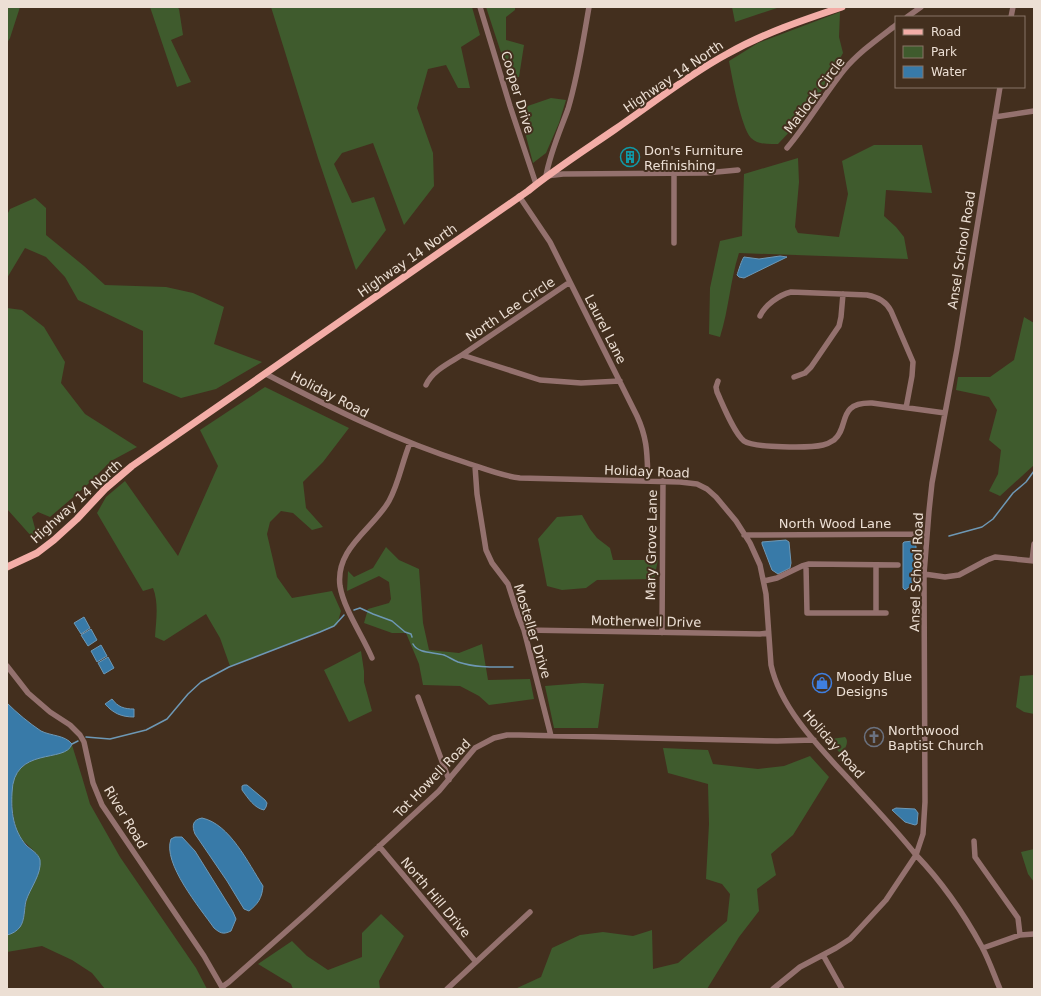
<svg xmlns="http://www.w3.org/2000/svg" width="1041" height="996" font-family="'DejaVu Sans',sans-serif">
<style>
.green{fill:#3f5b2d}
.water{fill:#387aa8;stroke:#6e98b5}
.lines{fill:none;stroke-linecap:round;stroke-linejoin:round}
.stream{stroke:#6e98b5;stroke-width:1.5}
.minor{stroke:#94716e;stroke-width:5.5}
.major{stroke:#f3ada7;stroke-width:7}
.labels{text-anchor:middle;stroke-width:4;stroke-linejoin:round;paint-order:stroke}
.street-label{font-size:13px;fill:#ecdfd4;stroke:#432f1e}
.poi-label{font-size:13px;fill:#ecdfd4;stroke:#432f1e;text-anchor:start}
</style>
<rect width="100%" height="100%" fill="#432f1e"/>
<!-- green -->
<path class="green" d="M7 7H20L10 38 7 43Z
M150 7H177L179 9 183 35 171 40 191 82 177 87Z
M271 7H472L480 35 461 47 470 88H458L446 65 428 69 417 108 433 153 434 186 404 225 373 143 342 153 334 164 352 203 374 197 386 230 356 270 318 158Z
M486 7H515V10L506 17V40L524 45 519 77H509Z
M732 7H780L735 22Z
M840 12 839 37 843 53 823 89 795 126 778 144C769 144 758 145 751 138 741 127 732 77 729 61L758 43Z
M551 98 566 100 559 123 546 153 533 163 519 109Z
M874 145H922L932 193 886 190 884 216 896 227 904 237 908 259 739 253C730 281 729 309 720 337L709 334 710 288 720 241 742 236 744 174 798 158 799 182 795 227 798 233 839 237 848 194 842 161Z
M35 198 46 208V235L84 266 105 285 166 287 193 293 224 307 214 344 262 362 216 389 181 398 143 382V331L78 300 65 277 46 257 25 248 7 278V215L10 209Z
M7 308 22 310 44 327 65 362 61 383 85 414 137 447 111 461 85 487 50 517 38 512 32 517 36 532 32 537 7 509Z
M1024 317 1034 323V465L1000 496 989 491 998 474 1001 450 989 440 997 410 989 397 956 390 958 377H990L1014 360Z
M265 387 349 428 323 462 303 482 306 508 323 527 312 530 293 513 281 511 270 522 267 534 277 577 292 598 332 591 341 611 337 625 230 666 220 638 206 614 164 641 155 637C156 621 159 603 153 588L143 591 97 513 106 497 125 481 178 556 218 466 200 430Z
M582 515 590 529 597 538 610 548 613 560H658L654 579 597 580 586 588 562 590 547 586 538 539 557 517Z
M386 547 399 560 419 569 423 623 429 650 459 653 482 644 488 680 530 679 534 699 489 705 479 696 460 686 423 685 419 664 406 633H392L364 623 368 609 389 603 391 599 389 582 379 576 347 591 348 571 354 577 373 568Z
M361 651 364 671V682L372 711 349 722 324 670Z
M1034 675V714L1024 712 1016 707 1020 676Z
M583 683 604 684 598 728H554L545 686Z
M845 737C849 741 846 746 844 751L840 753 832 744 831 739Z
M72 745 82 777 90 804 120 857 196 968 207 989H105L92 973 72 960 42 946 7 952V935C12 934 17 931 20 927 25 921 24 911 26 904 28 891 44 869 39 858 35 849 24 844 19 835 14 824 13 814 12 802 12 795 11 786 14 778 21 759 54 753 71 747Z
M663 748 708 750 713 764 758 769 784 766 810 756 829 777 793 835 771 854 776 875 757 889 759 911 739 937 707 989H515L541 977 552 948 580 935 603 932 633 936 652 930 653 969 678 963 727 921 730 894 722 884 706 879 709 824 708 784 668 773Z
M1034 849V882L1028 874 1021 852Z
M381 914 404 936 379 981 380 989H293L291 984 258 964 292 941 307 956 328 970 362 957V933Z"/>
<!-- water -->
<path class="water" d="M780 256 787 257 744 278 739 277 737 275C738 272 742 259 744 257L759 259Z
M786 540 789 542 791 563 790 568 778 574 772 570 762 544V542Z
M913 541 916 546V582L905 590 903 588V543L904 542Z
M84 617 90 628 81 634 74 623Z
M91 629 97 640 88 646 81 635Z
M101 645 107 656 97 662 91 651Z
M108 657 114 668 104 674 98 663Z
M112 699C118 707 124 709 134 709V717C121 717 113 713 105 704Z
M7 703C17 713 29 723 41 731 51 736 65 735 72 744 66 764 13 745 12 793 11 811 13 830 26 845 31 850 38 853 40 860 42 874 30 888 26 901 24 909 25 920 20 927 17 931 12 934 7 935Z
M244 785H247L265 800 267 803 266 807 264 810C254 808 248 798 242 790V786Z
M896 808 915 809 918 813 917 824 915 825 905 822 893 811 892 810Z
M202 818C230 824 248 863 263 886 262 898 258 904 249 911L244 909 227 881 195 834C192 826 192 820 202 818Z
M175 837H182L195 851 233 912 236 919 231 931C223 935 220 933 214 928 200 908 162 863 171 839Z"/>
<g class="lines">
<!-- stream -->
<path class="stream" d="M949 536 982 527 993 519 1013 493 1026 482 1034 471
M354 610 360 608 373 614 392 621 405 632 411 634 412 637
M413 644C418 654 435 652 444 655 449 657 453 660 458 662 476 668 494 667 513 667
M86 737 110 739 146 730 167 719 188 694 201 682 229 667 320 632 334 626 344 615
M72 744 78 741"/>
<!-- minor -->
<path class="minor" d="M480 7 510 106 536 184
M589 7C583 41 578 76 568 109 560 131 550 153 546 176L563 174 706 173 738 170
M907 17 921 7
M1011 17 1013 7
M1000 87 957 349 932 483 929 511 924 574 925 802 923 834 916 855C942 882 964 914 982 947 989 960 994 975 1000 989
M995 117 1034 111
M787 148C808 123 824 95 844 70 859 52 878 39 896 25
M674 173V243
M519 196 550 242 637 416C648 440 647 455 648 481
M760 316C765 305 779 295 791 292L867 295C878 297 886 301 891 311L913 362 912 376 906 408
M462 355 570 282
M266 374C331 408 397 441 467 463 485 469 502 476 520 478L680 482 697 484 707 489 716 497 736 521 750 543 760 565 766 594 771 665C781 711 824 752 855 786 876 809 897 831 916 855L886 900 850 939 836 948 800 967 773 989
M794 377 805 373 811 367 839 326 841 317 843 294
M718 381 716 387 717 392C723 405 734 433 744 441 754 448 810 448 823 445 827 444 831 442 834 440 850 427 836 402 872 403L945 413
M426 385C432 371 449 363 462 355L540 380 581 383 620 381
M475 466 477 494 486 550 492 563 508 584 518 615 524 630 551 736
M744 535 926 534
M1032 561 1034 544
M806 565 807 613H886
M924 574 945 577 959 575 987 560 995 557 1034 561
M764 581 777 578 802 566 809 564 898 565
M876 613V565
M524 630 760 634 768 633
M662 633 663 481
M372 658C363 636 344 610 340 586 335 548 373 529 389 501 399 483 402 462 410 443
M7 666 28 693 50 712 70 725 80 735 84 742 93 783 102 805 204 956 223 989
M418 697 449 780
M974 841 975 857 1018 918 1020 935
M379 846 476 962
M983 948 1020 935 1034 934
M823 955 842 989
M222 987 229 982 308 912 439 791 475 748 494 738 507 735H519L777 741 814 740
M447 989 530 912"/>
<!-- major -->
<path class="major" d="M7 567 37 553 54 540 77 519 105 489 132 466 528 191C555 169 585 150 614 130 652 104 688 75 727 54 764 33 803 20 842 7"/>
</g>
<!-- icons -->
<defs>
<symbol id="building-ring" viewBox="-11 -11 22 22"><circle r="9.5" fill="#432f1e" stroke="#0f9aa8" stroke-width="1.5"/><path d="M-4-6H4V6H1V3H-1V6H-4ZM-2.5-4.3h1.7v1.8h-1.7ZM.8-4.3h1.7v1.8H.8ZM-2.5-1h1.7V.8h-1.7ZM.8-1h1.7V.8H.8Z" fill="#0f9aa8"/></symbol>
<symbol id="shop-ring" viewBox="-11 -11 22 22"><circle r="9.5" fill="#432f1e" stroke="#3f7fe0" stroke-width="1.5"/><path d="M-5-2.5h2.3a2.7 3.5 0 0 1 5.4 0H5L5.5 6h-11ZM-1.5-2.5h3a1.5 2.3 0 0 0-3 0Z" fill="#3f7fe0"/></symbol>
<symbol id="church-ring" viewBox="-11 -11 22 22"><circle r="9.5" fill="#432f1e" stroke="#6b7280" stroke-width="1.5"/><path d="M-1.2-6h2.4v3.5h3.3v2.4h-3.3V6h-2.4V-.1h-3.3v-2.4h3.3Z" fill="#6b7280"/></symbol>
</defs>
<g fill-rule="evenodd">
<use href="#building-ring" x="619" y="146" width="22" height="22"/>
<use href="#shop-ring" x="811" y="672" width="22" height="22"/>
<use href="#church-ring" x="863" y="726" width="22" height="22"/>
</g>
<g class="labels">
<!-- street labels -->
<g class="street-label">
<text transform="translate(673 76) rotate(-34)" y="5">Highway 14 North</text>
<text transform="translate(518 92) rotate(73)" y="5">Cooper Drive</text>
<text transform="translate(814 95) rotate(-53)" y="5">Matlock Circle</text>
<text transform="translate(961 250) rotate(-81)" y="5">Ansel School Road</text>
<text transform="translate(407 260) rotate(-35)" y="5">Highway 14 North</text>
<text transform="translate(510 309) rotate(-34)" y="5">North Lee Circle</text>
<text transform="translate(606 329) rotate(63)" y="5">Laurel Lane</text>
<text transform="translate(330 394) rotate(27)" y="5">Holiday Road</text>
<text transform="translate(647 471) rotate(2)" y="5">Holiday Road</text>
<text transform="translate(76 501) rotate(-42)" y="5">Highway 14 North</text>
<text x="835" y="528">North Wood Lane</text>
<text transform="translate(651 545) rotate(-89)" y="5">Mary Grove Lane</text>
<text transform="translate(916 572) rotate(-88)" y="5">Ansel School Road</text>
<text transform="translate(646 621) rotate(1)" y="5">Motherwell Drive</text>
<text transform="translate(533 631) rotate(73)" y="5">Mosteller Drive</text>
<text transform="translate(834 744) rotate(49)" y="5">Holiday Road</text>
<text transform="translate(432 778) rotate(-46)" y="5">Tot Howell Road</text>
<text transform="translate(126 817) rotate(59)" y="5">River Road</text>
<text transform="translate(436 897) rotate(50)" y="5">North Hill Drive</text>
</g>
<!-- poi labels -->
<g class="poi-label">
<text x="644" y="155">Don's Furniture<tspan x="644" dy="15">Refinishing</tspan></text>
<text x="836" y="681">Moody Blue<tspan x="836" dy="15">Designs</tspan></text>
<text x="888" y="735">Northwood<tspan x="888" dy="15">Baptist Church</tspan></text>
</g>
</g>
<!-- border -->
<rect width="1041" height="996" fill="none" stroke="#ecdfd4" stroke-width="16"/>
<!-- legend -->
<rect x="895" y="16" width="130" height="72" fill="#432f1e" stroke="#877567"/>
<rect x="903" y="29" width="20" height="6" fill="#f3ada7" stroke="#877567"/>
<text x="931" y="36" font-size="12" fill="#ecdfd4">Road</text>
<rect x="903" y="46" width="20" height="12" fill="#3f5b2d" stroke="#877567"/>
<text x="931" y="56" font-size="12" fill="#ecdfd4">Park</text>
<rect x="903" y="66" width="20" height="12" fill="#387aa8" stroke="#877567"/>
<text x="931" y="76" font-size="12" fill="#ecdfd4">Water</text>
</svg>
